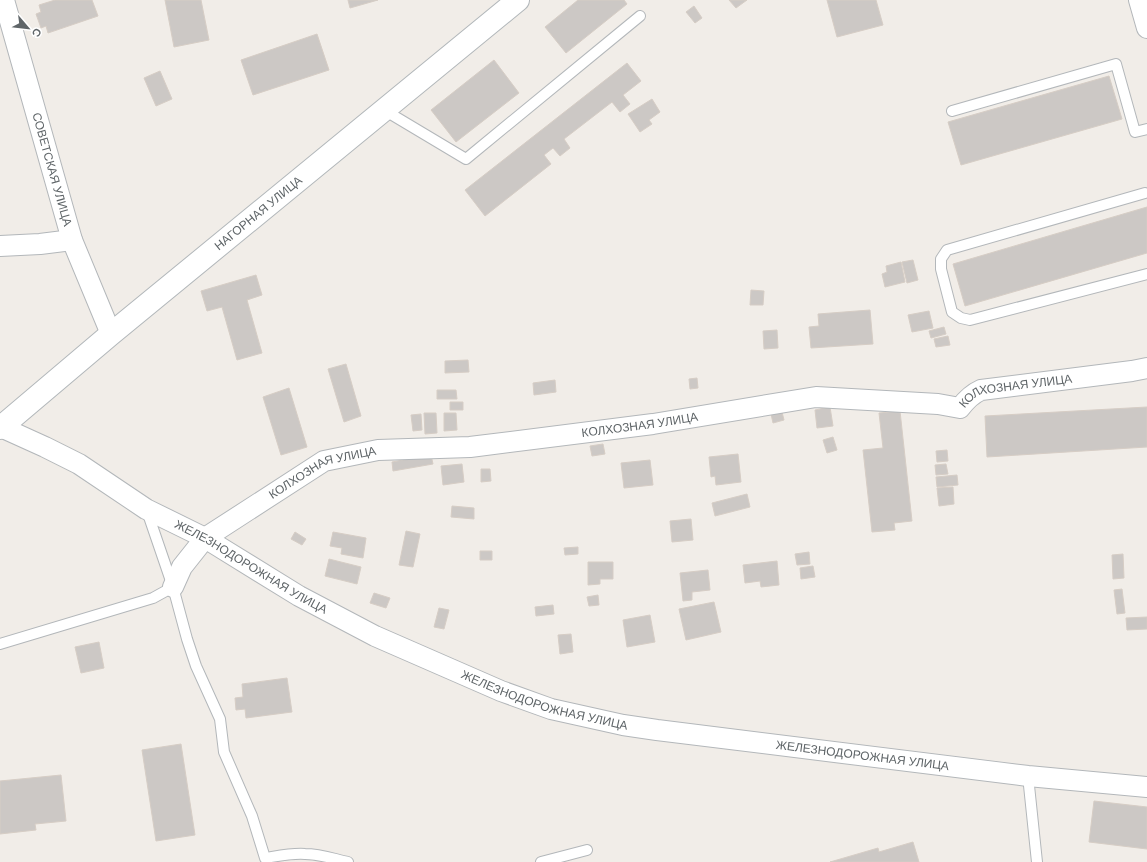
<svg xmlns="http://www.w3.org/2000/svg" width="1147" height="862" font-family="'DM Sans',sans-serif">
<style>
.building{fill:#ccc8c5;stroke:#d6cdc5}
.lines{fill:none;stroke-linecap:round;stroke-linejoin:round}
.service-casing{stroke:#b3b7ba;stroke-width:12}
.minor-casing{stroke:#b3b7ba;stroke-width:22}
.secondary-casing{stroke:#b2b7ba;stroke-width:24}
.service{stroke:#fff;stroke-width:10}
.minor{stroke:#fff;stroke-width:20}
.secondary{stroke:#fff;stroke-width:22}
.labels{text-anchor:middle;stroke-width:3;stroke-linejoin:round;paint-order:stroke}
.street-label{font-size:12px;fill:#5f6568;stroke:#fff}
</style>
<rect width="100%" height="100%" fill="#f1ede8"/>
<!-- building -->
<path class="building" d="M55 0H92L98 16 48 33 46 26 41 28 36 14 41 12 39 5Z
M165 0H201L209 40 174 47Z
M348 0H378L350 8Z
M578 0H624L627 4 566 53 545 27Z
M729 0H747L736 8Z
M827 0H876L883 25 837 37Z
M694 6 702 18 695 23 686 12Z
M317 34 329 70 253 95 241 60Z
M494 60 519 93 456 142 431 110Z
M627 63 641 81 623 95 630 104 620 112 612 102 564 139 570 148 560 156 553 148 544 155 551 164 485 216 465 190Z
M160 71 172 99 156 106 144 78Z
M1109 76 1122 119 961 165 948 122Z
M652 99 660 112 649 120 652 124 640 132 628 114Z
M1147 207V253L965 306 953 264Z
M913 260 918 280 907 283 902 262Z
M901 262 905 282 885 287 882 274 887 272 886 266Z
M256 275 262 295 247 300 262 353 237 360 222 307 207 311 201 291Z
M751 290 764 291 763 305H750Z
M870 310 873 344 811 348 809 327 819 326 818 314Z
M929 311 933 328 912 332 908 315Z
M944 327 946 334 931 338 929 331Z
M777 330 778 348 764 349 763 331Z
M948 336 950 345 936 347 934 339Z
M468 360 469 372 445 373V361Z
M346 364 361 416 344 422 328 369Z
M697 378 698 388 690 389 689 379Z
M555 380 556 392 534 395 533 383Z
M289 388 307 447 281 455 263 397Z
M437 390H456L457 399H437Z
M450 402H463V410H450Z
M830 407 833 426 817 428 815 410Z
M1147 407V447L987 457 985 416Z
M900 411 912 521 894 523 895 530 872 532 863 450 883 448 879 413Z
M782 412 784 420 773 423 771 414Z
M424 413H436L437 433 425 434Z
M444 413H456L457 430 444 431Z
M421 414 422 430 413 431 411 415Z
M833 437 837 450 827 453 823 440Z
M603 444 605 454 592 456 590 446Z
M947 450 948 461 937 462 936 451Z
M738 454 741 482 716 485 715 476 711 477 709 457Z
M431 455 433 464 393 471 392 462Z
M650 460 653 485 624 488 621 463Z
M462 464 464 482 443 485 441 466Z
M946 464 948 474 936 475 935 465Z
M481 469H490L491 481 481 482Z
M957 475 958 485 937 487 936 477Z
M953 487 954 504 939 506 937 488Z
M747 494 750 507 715 516 712 503Z
M452 506 474 508V519L451 517Z
M691 519 693 540 672 542 670 521Z
M406 531 420 534 413 567 399 565Z
M295 532 306 539 302 545 291 539Z
M333 532 366 538 363 558 341 554 342 548 330 546Z
M578 547V554L565 555 564 548Z
M480 551H492V560H480Z
M809 552 810 564 797 565 795 554Z
M1123 554 1124 578 1113 579 1112 555Z
M329 559 361 567 357 584 325 576Z
M777 561 779 585 761 587 760 581 745 583 743 565Z
M588 562H613V579H600V584L588 585Z
M813 566 815 577 801 579 800 568Z
M708 570 710 590 692 592V600L683 601 680 573Z
M1122 589 1125 613 1117 614 1114 590Z
M374 593 390 598 386 608 370 603Z
M598 595 599 605 589 606 587 597Z
M714 602 721 632 686 640 679 609Z
M553 605 554 614 536 616 535 607Z
M439 608 449 610 444 629 434 627Z
M650 615 655 642 627 647 623 620Z
M1147 617V629L1127 630 1126 618Z
M571 634 573 652 560 654 558 635Z
M99 642 104 668 81 673 75 647Z
M287 678 292 712 246 718 245 709 236 710 235 698 243 697 242 684Z
M181 744 195 835 156 841 142 750Z
M61 775 66 821 35 824 36 830 0 834V781Z
M1094 801 1147 807V849L1089 842Z
M913 842 919 862H830L878 848 879 852Z"/>
<g class="lines">
<defs>
<path id="service" d="M384 110 466 159 640 16
M952 111 1116 64 1135 132 1147 129
M1145 193 947 250 941 259V269L952 312 961 318 970 320 1147 274
M147 511 173 587 187 639 196 666 220 719 224 752 252 816 265 858C278 856 292 853 305 854 320 854 334 859 348 862
M0 644 153 598 173 587
M1028 776 1037 862
M541 862 587 850"/>
<g id="minor">
<path id="s1" d="M4 0 72 240 111 334"/>
<path d="M1139 0 1147 28"/>
<path d="M0 246 40 244 72 240"/>
<path id="s2" d="M1 427 45 447 79 464 146 509 205 538 299 596 375 636 501 691 551 709 623 725 657 730 1028 776 1147 787"/>
<path id="s3" d="M173 587 182 567 205 538 324 461 378 450 470 447 653 424 816 397 938 404 960 408C966 400 972 394 981 390L1132 371 1147 368"/>
</g>
<g id="secondary">
<path id="s4" d="M0 428 111 334 518 0"/>
</g>
</defs>
<!-- service casing -->
<use href="#service" class="service-casing"/>
<!-- minor casing -->
<use href="#minor" class="minor-casing"/>
<!-- secondary casing -->
<use href="#secondary" class="secondary-casing"/>
<!-- service -->
<use href="#service" class="service"/>
<!-- minor -->
<use href="#minor" class="minor"/>
<!-- secondary -->
<use href="#secondary" class="secondary"/>
</g>
<g class="labels">
<!-- street labels -->
<g class="street-label">
<text dy="4" stroke="none"><textPath href="#s1" startOffset="176">СОВЕТСКАЯ УЛИЦА</textPath></text>
<text dy="4" stroke="none"><textPath href="#s4" startOffset="336">НАГОРНАЯ УЛИЦА</textPath></text>
<text dy="4" stroke="none"><textPath href="#s3" startOffset="903">КОЛХОЗНАЯ УЛИЦА</textPath></text>
<text dy="4" stroke="none"><textPath href="#s3" startOffset="519">КОЛХОЗНАЯ УЛИЦА</textPath></text>
<text dy="4" stroke="none"><textPath href="#s3" startOffset="195">КОЛХОЗНАЯ УЛИЦА</textPath></text>
<text dy="4" stroke="none"><textPath href="#s2" startOffset="287">ЖЕЛЕЗНОДОРОЖНАЯ УЛИЦА</textPath></text>
<text dy="4" stroke="none"><textPath href="#s2" startOffset="611">ЖЕЛЕЗНОДОРОЖНАЯ УЛИЦА</textPath></text>
<text dy="4" stroke="none"><textPath href="#s2" startOffset="935">ЖЕЛЕЗНОДОРОЖНАЯ УЛИЦА</textPath></text>
</g>
</g>
<!-- north arrow -->
<g transform="translate(28 28) rotate(118)" stroke="#ffffff" stroke-width="3" paint-order="stroke">
<path d="M0-3L7 15L0 10L-7 15Z" fill="#5f6568"/>
<text y="-6" font-size="11" font-weight="bold" text-anchor="middle" fill="#5f6568">С</text>
</g>
</svg>
